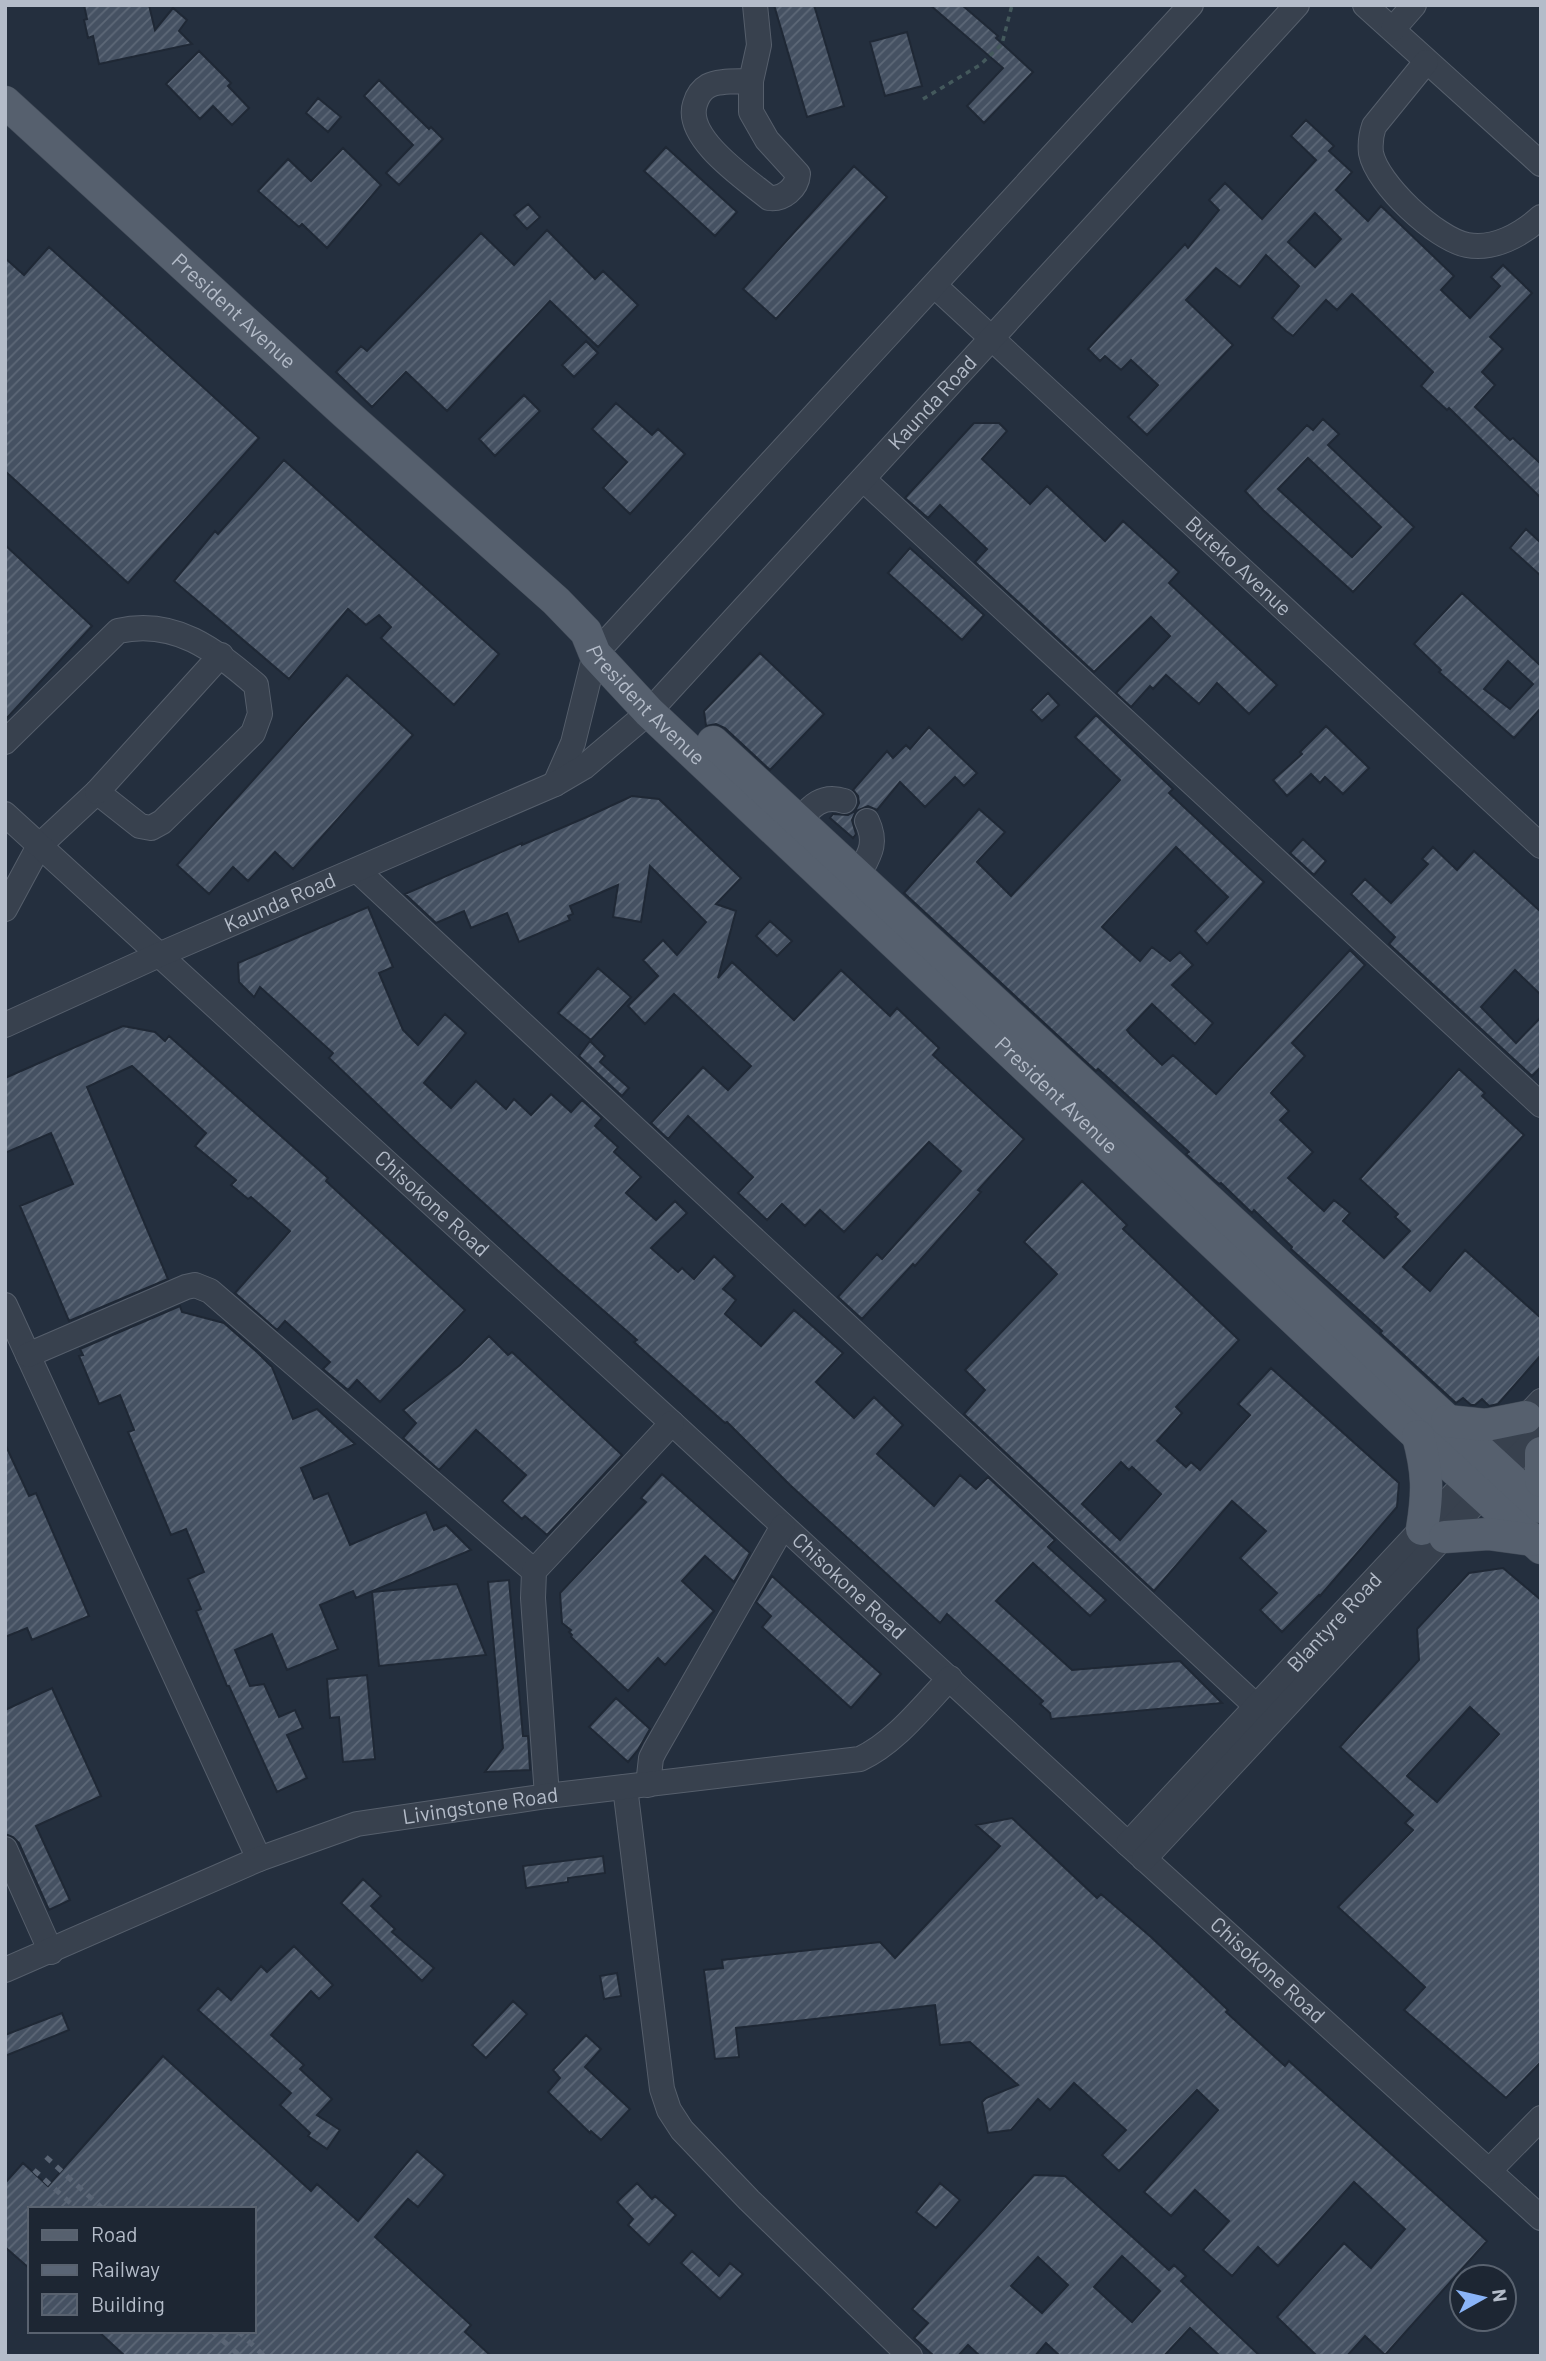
<svg xmlns="http://www.w3.org/2000/svg" width="1546" height="2361" font-family="Barlow,sans-serif">
<style>
.building{fill:url(#building-hatch);stroke:#1f2835;stroke-width:2;fill-rule:evenodd}
.lines{fill:none;stroke-linecap:round;stroke-linejoin:round}
.minor-casing{stroke:#565f6c;stroke-width:26}
.major-casing{stroke:#414a57;stroke-width:33}
.path{stroke:#44595c;stroke-width:3.5;stroke-dasharray:5 5;stroke-linecap:butt}
.minor{stroke:#38414e;stroke-width:24}
.major{stroke:#56606e;stroke-width:32}
.rail{stroke:#5a6575;stroke-width:5;stroke-dasharray:7 7;stroke-linecap:butt}
.labels{text-anchor:middle;stroke-width:5;stroke-linejoin:round;paint-order:stroke}
.street-label{font-size:21px;fill:#b4bcc9;stroke:#1d2633}
</style>
<defs>
<pattern id="building-hatch" width="6" height="6" patternUnits="userSpaceOnUse" patternTransform="scale(1.75)"><rect width="6" height="6" fill="#455162"/><path d="M-1 1l2-2M0 6l6-6M5 7l2-2" fill="none" stroke="#5d6877"/></pattern>
</defs>
<rect width="100%" height="100%" fill="#242f3e"/>
<!-- building -->
<path class="building" d="M84 5H149L155 30 173 8 187 20 179 31 192 44 99 64 93 36 88 38 84 20 87 19Z
M774 5H814L844 106 807 117Z
M930 5H962L998 36 996 38 1033 72 984 123 967 106 1003 68Z
M907 32 922 86 885 96 870 42Z
M199 51 231 83 228 86 249 108 232 125 213 106 200 119 166 84Z
M379 80 429 129 431 127 443 139 399 185 386 173 413 145 364 96Z
M318 98 341 117 328 132 306 113Z
M1306 120 1334 146 1329 151 1352 172 1336 190 1368 221 1381 206 1454 276 1441 290 1470 318 1500 286 1491 277 1503 265 1532 293 1490 337 1503 349 1482 372 1495 385 1475 407 1510 440 1513 438 1541 464V498L1449 408 1447 410 1421 386 1433 372 1352 294 1337 310 1326 300 1293 336 1286 331 1272 318 1299 286 1266 255 1240 287 1216 268 1186 300 1233 345 1147 435 1128 417 1158 385 1131 360 1121 370 1105 356 1100 361 1088 349 1185 244 1188 248 1219 210 1209 200 1225 183 1262 219 1316 160 1291 136ZM1315 213 1341 239 1315 267 1288 242Z
M666 147 737 212 715 236 644 171Z
M343 148 381 185 327 248 302 224 299 227 258 191 288 159 311 181Z
M854 166 887 197 776 319 743 289Z
M528 204 540 217 527 229 514 215Z
M547 230 595 279 603 271 638 305 598 347 550 301 447 411 406 372 372 407 336 372 361 346 367 351 481 233 514 265Z
M49 247 259 438 128 583 5 471V258L24 275Z
M586 341 598 353 574 377 562 365Z
M524 395 540 411 495 456 479 439Z
M616 403 652 435 658 429 685 454 630 514 603 488 627 462 592 429Z
M1323 419 1339 434 1328 445 1414 527 1353 592 1263 510 1245 491 1307 425 1313 430ZM1308 458 1381 527 1352 557 1278 489Z
M974 423H999L1007 431 982 459 1030 504 1047 486 1105 541 1123 521 1179 572 1169 583 1277 685 1249 714 1217 683 1199 704 1166 675 1153 689 1150 686 1131 707 1116 693 1170 636 1151 617 1094 672 975 562 987 549 940 505 928 518 905 498Z
M284 460 499 654 454 705 381 638 391 627 379 615 366 625 348 609 289 679 174 581 215 531 218 534Z
M1526 529 1541 543V576L1510 548Z
M5 545 92 626 5 720Z
M910 548 984 615 962 640 888 573Z
M1462 593 1541 666V708L1514 738 1439 672 1441 670 1414 644ZM1508 661 1533 684 1510 709 1484 689Z
M760 653 824 714 770 770 725 728 716 724 706 726 704 711Z
M347 675 413 735 293 869 275 852 248 881 233 867 209 894 177 865Z
M1048 693 1059 705 1042 721 1031 710Z
M1096 715 1173 789 1169 793 1264 882 1207 944 1195 931 1228 897 1176 847 1102 927 1140 961 1152 947 1170 961 1180 952 1193 965 1172 985 1213 1023 1195 1044 1152 1004 1127 1030 1130 1034 1162 1065 1173 1055 1216 1094 1350 950 1365 965 1292 1043 1305 1056 1271 1093 1289 1111 1280 1120 1313 1152 1288 1178 1324 1211 1334 1200 1350 1213 1343 1221 1384 1258 1410 1231 1395 1217 1398 1214 1360 1179 1459 1069 1485 1093 1482 1096 1524 1135 1403 1267 1430 1291 1465 1250 1541 1318V1355L1498 1404 1489 1406 1482 1399 1475 1405H1471L1463 1398 1456 1403 1380 1333 1382 1331 1291 1249 1292 1247 1254 1210 1252 1213 1221 1183 1219 1184 1186 1154 1189 1152 1098 1069 1096 1071 904 893 979 809 1005 832 977 862 1011 896 1120 780 1075 737Z
M1326 726 1369 768 1343 794 1325 777 1320 783 1311 774 1287 796 1273 780 1302 754 1300 752Z
M929 727 977 773 964 786 955 777 925 807 900 782 877 810 868 806 856 811 852 820 856 834 853 838 830 818 833 814 848 815 855 811 859 803 858 796 853 790 880 759 887 751 893 758 906 745 910 749Z
M632 796 659 799 741 878 716 904 736 911 718 978 732 962 794 1020 841 970 890 1016 897 1008 939 1048 933 1055 1024 1139 978 1190 981 1192 915 1266 913 1264 862 1319 838 1297 877 1254 882 1259 961 1171 929 1142 844 1232 820 1210 805 1226 782 1204 767 1220 738 1193 753 1177 688 1116 668 1139 651 1123 703 1067 728 1090 751 1066 674 994 645 1024 628 1006 658 976 643 960 663 940 677 955 706 922 650 866 641 922 613 917 618 885 570 906 573 914 568 916 570 920 519 942 507 913 471 928 464 911 436 923 405 894 522 843V845L589 816Z
M1303 839 1326 861 1314 875 1290 853Z
M1433 847 1457 870 1474 851 1541 912V995L1515 970 1481 1007 1516 1043 1541 1017V1067L1532 1076 1389 944 1395 937 1351 894 1365 879 1391 903 1428 864 1422 859Z
M368 907 393 967 379 973 403 1030 418 1045 445 1014 466 1033 424 1083 451 1108 476 1081 506 1109 514 1099 531 1115 551 1094 571 1112 582 1100 602 1118 595 1126 618 1147 614 1152 641 1177 626 1193 656 1220 675 1201 687 1213 651 1248 678 1272 682 1268 694 1279 714 1256 735 1276 723 1289 736 1300 725 1314 761 1346 794 1310 843 1353 816 1382 854 1418 874 1397 903 1425 877 1454 934 1506 960 1475 976 1489 988 1477 1055 1540 1048 1547 1106 1600 1090 1616 1033 1563 996 1601 1072 1670 1180 1661 1222 1703 1051 1719 1050 1713 1040 1704 1043 1701 947 1614 940 1623 790 1485 727 1422 725 1423 634 1342 637 1340 557 1270 419 1144 329 1058 333 1053 260 987 254 997 239 982 238 963Z
M770 921 792 941 777 956 756 936Z
M598 968 631 997 591 1040 558 1013Z
M123 1026 155 1032 165 1041 169 1036 328 1178 326 1181 465 1310 380 1402 357 1380 348 1390 323 1369 330 1362 285 1321 277 1330 235 1293 290 1231 251 1197 248 1199 231 1185 236 1180 195 1146 206 1133 132 1066 87 1087 168 1279 69 1321 20 1206 73 1184 51 1133 5 1153V1078Z
M590 1041 605 1056 600 1062 629 1088 622 1096 579 1056Z
M1082 1181 1127 1225 1123 1229 1239 1340 1176 1407 1182 1413 1157 1441 1186 1467 1191 1462 1200 1470 1250 1415 1238 1404 1271 1368 1399 1483 1397 1507 1320 1596 1319 1595 1282 1632 1260 1610 1277 1593 1240 1558 1266 1531 1232 1501 1154 1591 964 1414 985 1390 965 1370 1057 1274 1024 1242ZM1121 1462 1129 1470 1132 1467 1161 1494 1120 1540 1082 1504Z
M180 1306 182 1312 224 1323 257 1352 272 1367 293 1419 317 1409 355 1444 301 1468 314 1499 328 1493 350 1545 426 1512 434 1530 446 1525 471 1550 356 1598 353 1591 320 1605 338 1649 287 1670 272 1634 235 1650 250 1686 264 1684 279 1717 295 1710 303 1728 287 1735 307 1778 277 1792 229 1686H227L196 1611 201 1609 188 1579 204 1572 186 1529 171 1535 128 1432 134 1430 120 1395 99 1404 79 1356 83 1355 80 1349Z
M489 1336 508 1355 512 1352 622 1455 547 1535 525 1516 522 1519 502 1501 526 1475 476 1430 439 1470 403 1438 416 1423 403 1410 460 1365Z
M5 1444 29 1496 36 1493 89 1616 32 1640 27 1628 5 1637Z
M662 1474 750 1553 734 1582 705 1556 682 1581 714 1611 665 1665 658 1658 628 1691 571 1637 572 1635 569 1632 571 1630 562 1623 560 1593 646 1502 641 1498Z
M1503 1568 1541 1600V2062L1506 2098 1404 2010 1425 1987 1338 1907 1413 1830 1405 1823 1413 1815 1340 1747 1419 1660 1417 1629 1469 1573ZM1470 1707 1499 1734 1437 1802 1407 1776Z
M772 1576 881 1674 851 1708 762 1627 771 1616 756 1602Z
M509 1580 523 1736H528L530 1770 485 1772 503 1748 488 1582Z
M457 1584 486 1655 379 1666 372 1592Z
M367 1675 375 1759 343 1762 339 1717 330 1718 327 1679Z
M52 1688 101 1796 36 1826 70 1900 49 1910 19 1843 13 1837 5 1834V1710Z
M616 1698 650 1729 638 1750 628 1762 589 1727Z
M1012 1818 1097 1898 1101 1894 1151 1937 1228 2010 1226 2012 1285 2066 1289 2061 1487 2241 1385 2355 1365 2336 1347 2356H1317L1277 2317 1344 2243 1371 2268 1405 2229 1354 2182 1278 2266 1258 2247 1232 2276 1203 2250 1229 2221 1195 2190 1171 2216 1144 2192 1218 2110 1197 2090 1119 2171 1102 2155 1126 2130 1074 2083 1050 2110 1038 2099 1011 2130 988 2133 982 2102 986 2098 1018 2085 970 2042 940 2045 935 2005 736 2028 739 2057 715 2059 704 1970 723 1968 722 1960 880 1942 895 1958 1000 1846 976 1825Z
M603 1856 605 1873 568 1878V1882L526 1888 523 1866Z
M363 1879 381 1896 371 1906 395 1929 392 1932 434 1968 422 1981 341 1903Z
M294 1946 333 1985 319 1999 311 1991 271 2035 304 2065 300 2069 332 2099 317 2115 340 2130 327 2149 308 2136 310 2133 280 2105 291 2093 198 2010 218 1988 231 2000 261 1966 267 1972Z
M617 1973 621 1996 604 1999 600 1976Z
M513 2001 527 2014 486 2058 472 2045Z
M62 2013 69 2030 5 2056V2035Z
M586 2035 601 2049 585 2067 630 2109 601 2140 591 2131 590 2133 548 2092 560 2078 553 2070Z
M163 2056 311 2191 317 2184 358 2221 417 2151 445 2175 418 2207 408 2199 375 2237 471 2325 465 2332 491 2356H125L98 2331H254V2209H30V2269L5 2247V2183L23 2163 48 2186Z
M1034 2175 1065 2176 1169 2270 1174 2265 1186 2276 1181 2281 1260 2356H1220L1190 2328 1164 2356H1060L1046 2343 1035 2356H980L968 2345 958 2356H934L914 2338 928 2323 912 2309ZM1122 2256 1160 2291 1132 2322 1094 2287ZM1038 2257 1068 2285 1042 2313 1011 2286Z
M637 2183 652 2199 655 2196 676 2215 649 2245 628 2225 633 2219 617 2202Z
M940 2183 960 2200 936 2228 916 2212Z
M692 2251 719 2276 730 2263 743 2274 720 2299 681 2263Z"/>
<g class="lines">
<defs>
<g id="minor">
<path d="M1365 5 1541 164"/>
<path d="M1393 29 1414 5"/>
<path d="M1426 62 1374 126C1371 135 1370 144 1371 153 1377 184 1436 239 1467 245 1494 250 1521 235 1541 217"/>
<path d="M751 81C738 82 719 80 708 86 701 90 697 97 695 104 684 138 746 179 769 198 783 200 797 188 798 174L767 140 751 112V81L759 45 755 5"/>
<path id="s1" d="M935 286 1541 846"/>
<path d="M863 479 1541 1105"/>
<path d="M5 742 118 631C175 618 215 650 256 685L260 714 253 733 162 822 151 828 140 826 97 792 39 846 5 909"/>
<path d="M555 784 573 743 595 654 1191 5"/>
<path d="M97 792 221 655"/>
<path id="s2" d="M5 814 672 1423 1128 1844 1541 2218"/>
<path d="M788 832C806 814 817 792 844 801"/>
<path d="M358 871 1256 1706"/>
<path d="M858 876C869 855 878 844 867 821"/>
<path id="s3" d="M5 1025 161 954 555 784 584 767 649 712 1297 5"/>
<path d="M5 1305 259 1859"/>
<path d="M28 1355 186 1287 195 1285 210 1291 534 1571"/>
<path d="M648 1785 651 1758 655 1750 783 1526"/>
<path d="M625 1787 662 2089 669 2110 682 2130 749 2200 910 2356"/>
<path d="M547 1796 533 1598 534 1571 672 1423"/>
<path id="s4" d="M1128 1844 1541 1401"/>
<path d="M5 1849 51 1952"/>
<path d="M1144 1859 1541 1432"/>
<path id="s5" d="M5 1970 259 1859 357 1824 547 1796 860 1759C896 1742 923 1706 950 1678"/>
<path d="M1489 2171 1541 2118"/>
</g>
<g id="major">
<path id="s6" d="M5 102 345 413 556 601 586 632 595 654 649 712 1418 1436 1541 1548"/>
<path d="M713 742 1541 1507"/>
<path d="M1447 1421 1486 1425 1526 1417"/>
<path d="M1418 1436C1428 1472 1428 1493 1422 1529"/>
<path d="M1541 1453V1481"/>
<path d="M1445 1537 1488 1534 1532 1540"/>
</g>
</defs>
<!-- minor casing -->
<use href="#minor" class="minor-casing"/>
<!-- major casing -->
<use href="#major" class="major-casing"/>
<!-- path -->
<path class="path" d="M923 99 980 65 1002 44 1012 5"/>
<!-- minor -->
<use href="#minor" class="minor"/>
<!-- major -->
<use href="#major" class="major"/>
<!-- rail -->
<path class="rail" d="M46 2157 103 2209
M34 2170 77 2209
M212 2331 240 2356
M238 2331 264 2356"/>
</g>
<g class="labels">
<!-- street labels -->
<g class="street-label">
<text dy="7" stroke="none"><textPath href="#s6" startOffset="310">President Avenue</textPath></text>
<text dy="7" stroke="none"><textPath href="#s3" startOffset="1139">Kaunda Road</textPath></text>
<text dy="7" stroke="none"><textPath href="#s1" startOffset="413">Buteko Avenue</textPath></text>
<text dy="7" stroke="none"><textPath href="#s6" startOffset="882">President Avenue</textPath></text>
<text dy="7" stroke="none"><textPath href="#s3" startOffset="301">Kaunda Road</textPath></text>
<text dy="7" stroke="none"><textPath href="#s6" startOffset="1449">President Avenue</textPath></text>
<text dy="7" stroke="none"><textPath href="#s2" startOffset="578">Chisokone Road</textPath></text>
<text dy="7" stroke="none"><textPath href="#s2" startOffset="1144">Chisokone Road</textPath></text>
<text dy="7" stroke="none"><textPath href="#s4" startOffset="303">Blantyre Road</textPath></text>
<text dy="7" stroke="none"><textPath href="#s5" startOffset="506">Livingstone Road</textPath></text>
<text dy="7" stroke="none"><textPath href="#s2" startOffset="1712">Chisokone Road</textPath></text>
</g>
</g>
<!-- border -->
<rect width="1546" height="2361" fill="none" stroke="#b4bcc9" stroke-width="14"/>
<!-- legend -->
<rect x="28" y="2207" width="228" height="126" fill="#1d2633" stroke="#59626f" stroke-width="2"/>
<rect x="42" y="2230" width="35" height="10" fill="#56606e" stroke="#59626f" stroke-width="2"/>
<text x="91" y="2242" font-size="21" fill="#b4bcc9">Road</text>
<rect x="42" y="2265" width="35" height="10" fill="#5a6575" stroke="#59626f" stroke-width="2"/>
<text x="91" y="2277" font-size="21" fill="#b4bcc9">Railway</text>
<rect x="42" y="2294" width="35" height="21" fill="url(#building-hatch)" stroke="#59626f" stroke-width="2"/>
<text x="91" y="2312" font-size="21" fill="#b4bcc9">Building</text>
<!-- north arrow -->
<g transform="translate(1483 2298) rotate(82)"><circle r="33" fill="#1d2633" stroke="#59626f" stroke-width="2"/>
<path d="M0-5L12 26L0 18L-12 26Z" fill="#8ab4f8"/>
<text y="-10" font-size="19" font-weight="bold" text-anchor="middle" fill="#b4bcc9">N</text>
</g>
</svg>
